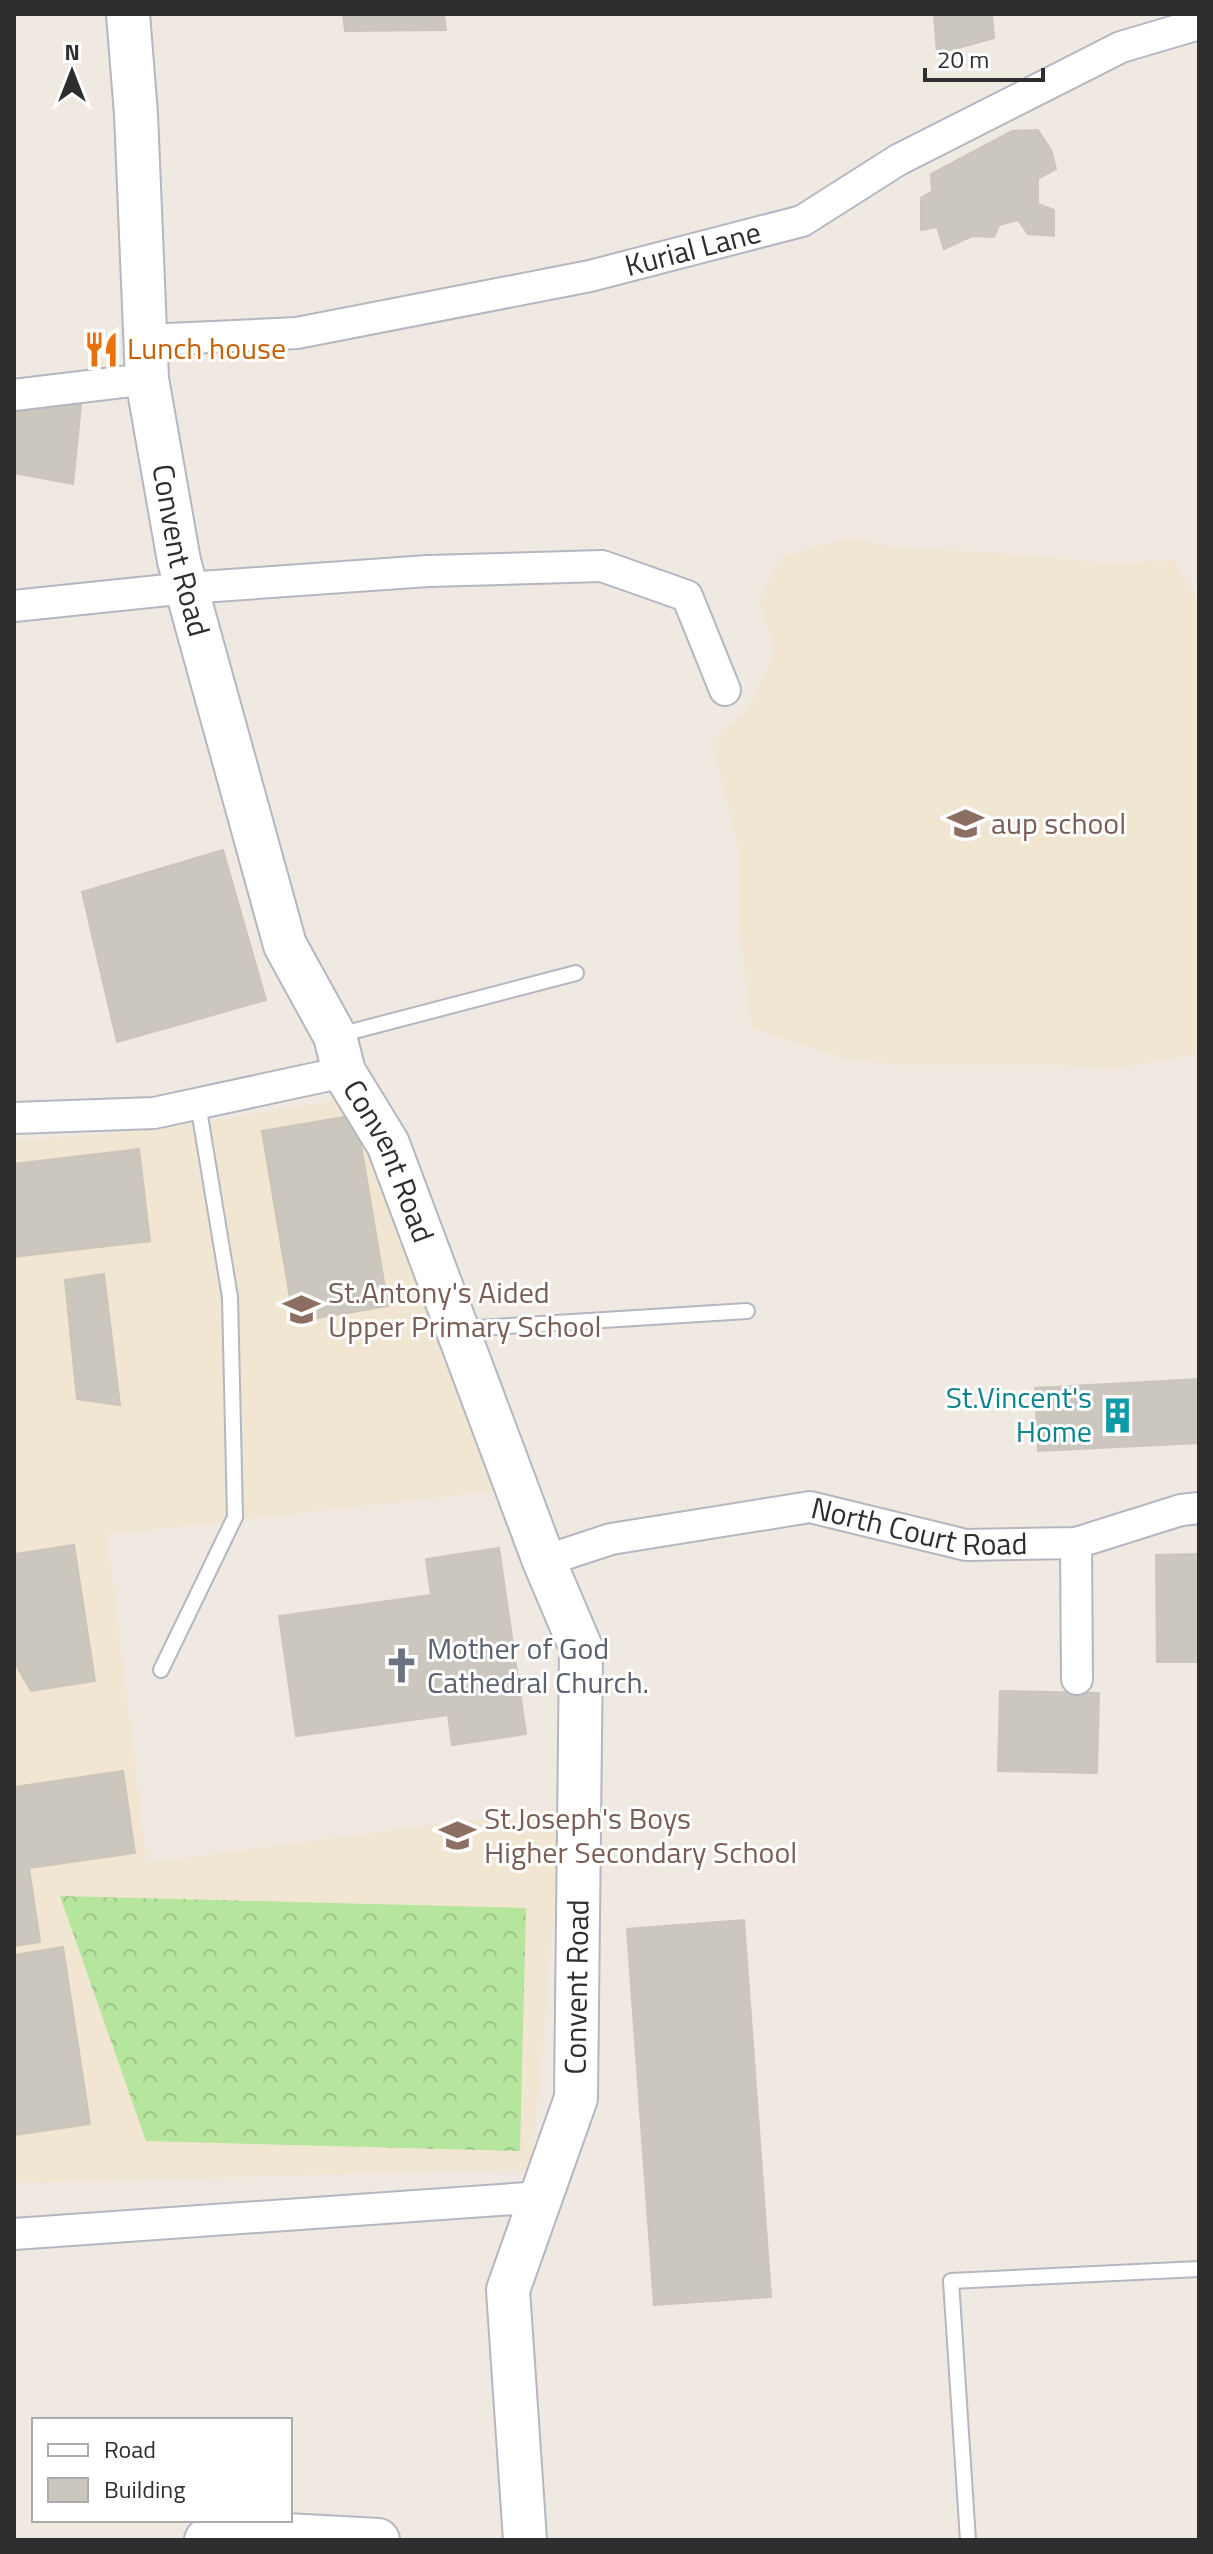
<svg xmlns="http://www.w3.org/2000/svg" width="1213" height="2554" font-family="'Titillium Web',sans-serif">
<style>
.education{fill:#f0e6d1}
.forest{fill:url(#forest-crowns)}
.building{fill:#cbc7bf;stroke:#cbc5ba;stroke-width:2}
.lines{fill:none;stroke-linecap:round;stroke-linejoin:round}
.lane-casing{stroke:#b4b7c1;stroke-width:18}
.street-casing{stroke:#b4b7c1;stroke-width:34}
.secondary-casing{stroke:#b4b7c1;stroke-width:46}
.lane{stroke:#fff;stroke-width:14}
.street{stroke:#fff;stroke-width:30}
.secondary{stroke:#fff;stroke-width:42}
.labels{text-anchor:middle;stroke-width:6;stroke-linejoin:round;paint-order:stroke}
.street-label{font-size:30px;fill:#2e2e2e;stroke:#fff}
.food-label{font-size:30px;fill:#c56008;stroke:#fff;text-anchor:start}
.education-label{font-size:30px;fill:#785e54;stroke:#fff;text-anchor:start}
.culture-label{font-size:30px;fill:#0d838f;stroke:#fff;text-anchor:end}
.worship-label{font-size:30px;fill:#5b616d;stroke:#fff;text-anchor:start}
</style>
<defs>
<pattern id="forest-crowns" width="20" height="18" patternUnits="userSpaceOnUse" patternTransform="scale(2)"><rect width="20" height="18" fill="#b6e59e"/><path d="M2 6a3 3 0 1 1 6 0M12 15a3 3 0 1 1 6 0" fill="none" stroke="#9dc588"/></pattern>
</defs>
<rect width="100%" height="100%" fill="#efe9e1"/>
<!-- education -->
<path class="education" d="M849 538 895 548 990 552 1116 564 1175 560 1199 603V1054L1111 1069 1060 1065H905L847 1059 752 1028 739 924V852L712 740 749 709 775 650 759 602 781 557Z
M347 1099 503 1490 107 1535 147 1863 563 1808 532 2169 14 2183V1141L147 1130Z"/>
<!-- forest -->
<path class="forest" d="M60 1896 526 1908 520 2151 146 2141Z"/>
<!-- building -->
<path class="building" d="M343 14H444L446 30 345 31Z
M934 14H992L994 38 937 54Z
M1038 130 1051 150 1056 169 1038 179V204L1054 210V236L1028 234 1018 220 999 225 994 237 972 236 944 249 937 227 921 230V198L932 191 931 174 1012 131Z
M83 386 73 484 14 473V395Z
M223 850 266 1000 117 1042 82 892Z
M356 1115 388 1306 294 1322 262 1131Z
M139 1149 150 1241 14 1257V1164Z
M104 1274 120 1405 77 1399 65 1280Z
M1199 1379V1443L1038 1451 1035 1388Z
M74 1545 95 1681 31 1691 14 1661V1554Z
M499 1548 526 1734 452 1745 448 1715 296 1736 279 1616 431 1595 426 1559Z
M1199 1554V1662H1157L1156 1555Z
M1000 1691 1099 1693 1097 1773 998 1771Z
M123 1771 135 1853 29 1868 40 1942 14 1946V1787Z
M744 1920 771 2297 654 2305 627 1929Z
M63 1947 90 2124 14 2135V1955Z"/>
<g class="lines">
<defs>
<path id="lane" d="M339 1035 576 973
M462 1329 747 1311
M161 1670 235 1517 230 1297 198 1104
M968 2540 951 2281 1199 2269"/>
<g id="street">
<path id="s1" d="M146 340 297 333 590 276 802 221 898 160 1121 47 1199 24"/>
<path d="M14 395 147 379"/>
<path d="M14 606 187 588 428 571 602 566 687 596 725 690"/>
<path d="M14 1118 154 1113 344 1072"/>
<path d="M1076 1543 1077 1679"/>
<path id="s2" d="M544 1561 611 1539 810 1507 966 1545 1076 1543 1181 1510 1199 1508"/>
<path d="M14 2234 542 2197"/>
</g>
<g id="secondary">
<path id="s3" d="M128 14 136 114 147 379 179 561 285 945 335 1036 344 1072 388 1144 544 1561 581 1648 576 2098 508 2290 525 2540"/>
<path d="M206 2540 267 2534 378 2540"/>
</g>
</defs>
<!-- lane casing -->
<use href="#lane" class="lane-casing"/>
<!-- street casing -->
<use href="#street" class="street-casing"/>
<!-- secondary casing -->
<use href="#secondary" class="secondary-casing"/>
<!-- lane -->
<use href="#lane" class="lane"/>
<!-- street -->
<use href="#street" class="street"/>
<!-- secondary -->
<use href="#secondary" class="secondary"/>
</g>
<!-- icons -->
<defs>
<symbol id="restaurant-bare" viewBox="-9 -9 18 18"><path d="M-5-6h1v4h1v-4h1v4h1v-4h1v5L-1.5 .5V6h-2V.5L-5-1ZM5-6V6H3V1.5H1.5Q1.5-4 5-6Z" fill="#e8710a" stroke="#fff" stroke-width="2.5" paint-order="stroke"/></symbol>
<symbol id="school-bare" viewBox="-9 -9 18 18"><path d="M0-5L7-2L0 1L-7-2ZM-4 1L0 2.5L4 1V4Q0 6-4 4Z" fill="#8d6e63" stroke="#fff" stroke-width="2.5" paint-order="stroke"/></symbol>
<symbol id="building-bare" viewBox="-9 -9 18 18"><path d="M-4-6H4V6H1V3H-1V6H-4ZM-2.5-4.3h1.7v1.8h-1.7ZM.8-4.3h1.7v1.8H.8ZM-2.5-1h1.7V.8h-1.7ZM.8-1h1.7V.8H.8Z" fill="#0f9aa8" stroke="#fff" stroke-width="2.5" paint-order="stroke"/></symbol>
<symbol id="church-bare" viewBox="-9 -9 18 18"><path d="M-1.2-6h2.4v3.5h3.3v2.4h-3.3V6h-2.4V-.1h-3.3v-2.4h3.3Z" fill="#6b7280" stroke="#fff" stroke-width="2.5" paint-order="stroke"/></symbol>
</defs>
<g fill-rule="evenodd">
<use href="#restaurant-bare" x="76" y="324" width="51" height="51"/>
<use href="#school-bare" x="940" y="798" width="51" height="51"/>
<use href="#school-bare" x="276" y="1284" width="51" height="51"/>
<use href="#building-bare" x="1092" y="1390" width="51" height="51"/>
<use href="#church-bare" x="376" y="1640" width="51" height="51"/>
<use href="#school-bare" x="432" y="1810" width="51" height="51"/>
</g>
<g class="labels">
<!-- street labels -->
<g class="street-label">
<text dy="10" stroke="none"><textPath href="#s1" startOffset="556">Kurial Lane</textPath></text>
<text dy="10" stroke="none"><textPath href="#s3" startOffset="540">Convent Road</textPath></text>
<text dy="10" stroke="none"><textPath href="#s3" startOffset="1190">Convent Road</textPath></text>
<text dy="10" stroke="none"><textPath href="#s2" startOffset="384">North Court Road</textPath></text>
<text transform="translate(577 1987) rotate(-89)" y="10">Convent Road</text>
</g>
<!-- food labels -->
<g class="food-label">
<text x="127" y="359">Lunch house</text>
</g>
<!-- education labels -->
<g class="education-label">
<text x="991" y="834">aup school</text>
<text x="328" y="1303">St.Antony's Aided<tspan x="328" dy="34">Upper Primary School</tspan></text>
<text x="484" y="1829">St.Joseph's Boys<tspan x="484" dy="34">Higher Secondary School</tspan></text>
</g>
<!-- culture labels -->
<g class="culture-label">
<text x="1092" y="1408">St.Vincent's<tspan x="1092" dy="34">Home</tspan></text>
</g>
<!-- worship labels -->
<g class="worship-label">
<text x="427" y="1659">Mother of God<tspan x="427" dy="34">Cathedral Church.</tspan></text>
</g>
</g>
<!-- border -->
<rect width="1213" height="2554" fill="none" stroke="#2e2e2e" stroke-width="32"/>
<!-- legend -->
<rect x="32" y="2418" width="260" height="104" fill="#ffffff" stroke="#ababab" stroke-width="2"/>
<rect x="48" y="2444" width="40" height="12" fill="#ffffff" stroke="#ababab" stroke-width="2"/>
<text x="104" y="2458" font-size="24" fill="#2e2e2e">Road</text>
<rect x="48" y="2478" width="40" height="24" fill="#cbc7bf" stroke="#ababab" stroke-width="2"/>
<text x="104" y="2498" font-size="24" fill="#2e2e2e">Building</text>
<!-- north arrow -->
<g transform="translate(72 72)" stroke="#ffffff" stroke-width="6" paint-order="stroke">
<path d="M0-6L14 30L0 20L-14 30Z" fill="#2e2e2e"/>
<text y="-12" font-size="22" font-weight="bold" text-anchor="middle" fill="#2e2e2e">N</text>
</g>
<!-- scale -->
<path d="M925 68v12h118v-12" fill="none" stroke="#2e2e2e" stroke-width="4"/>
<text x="937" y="68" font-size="24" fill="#2e2e2e" stroke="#ffffff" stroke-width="6" paint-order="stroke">20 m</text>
</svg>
